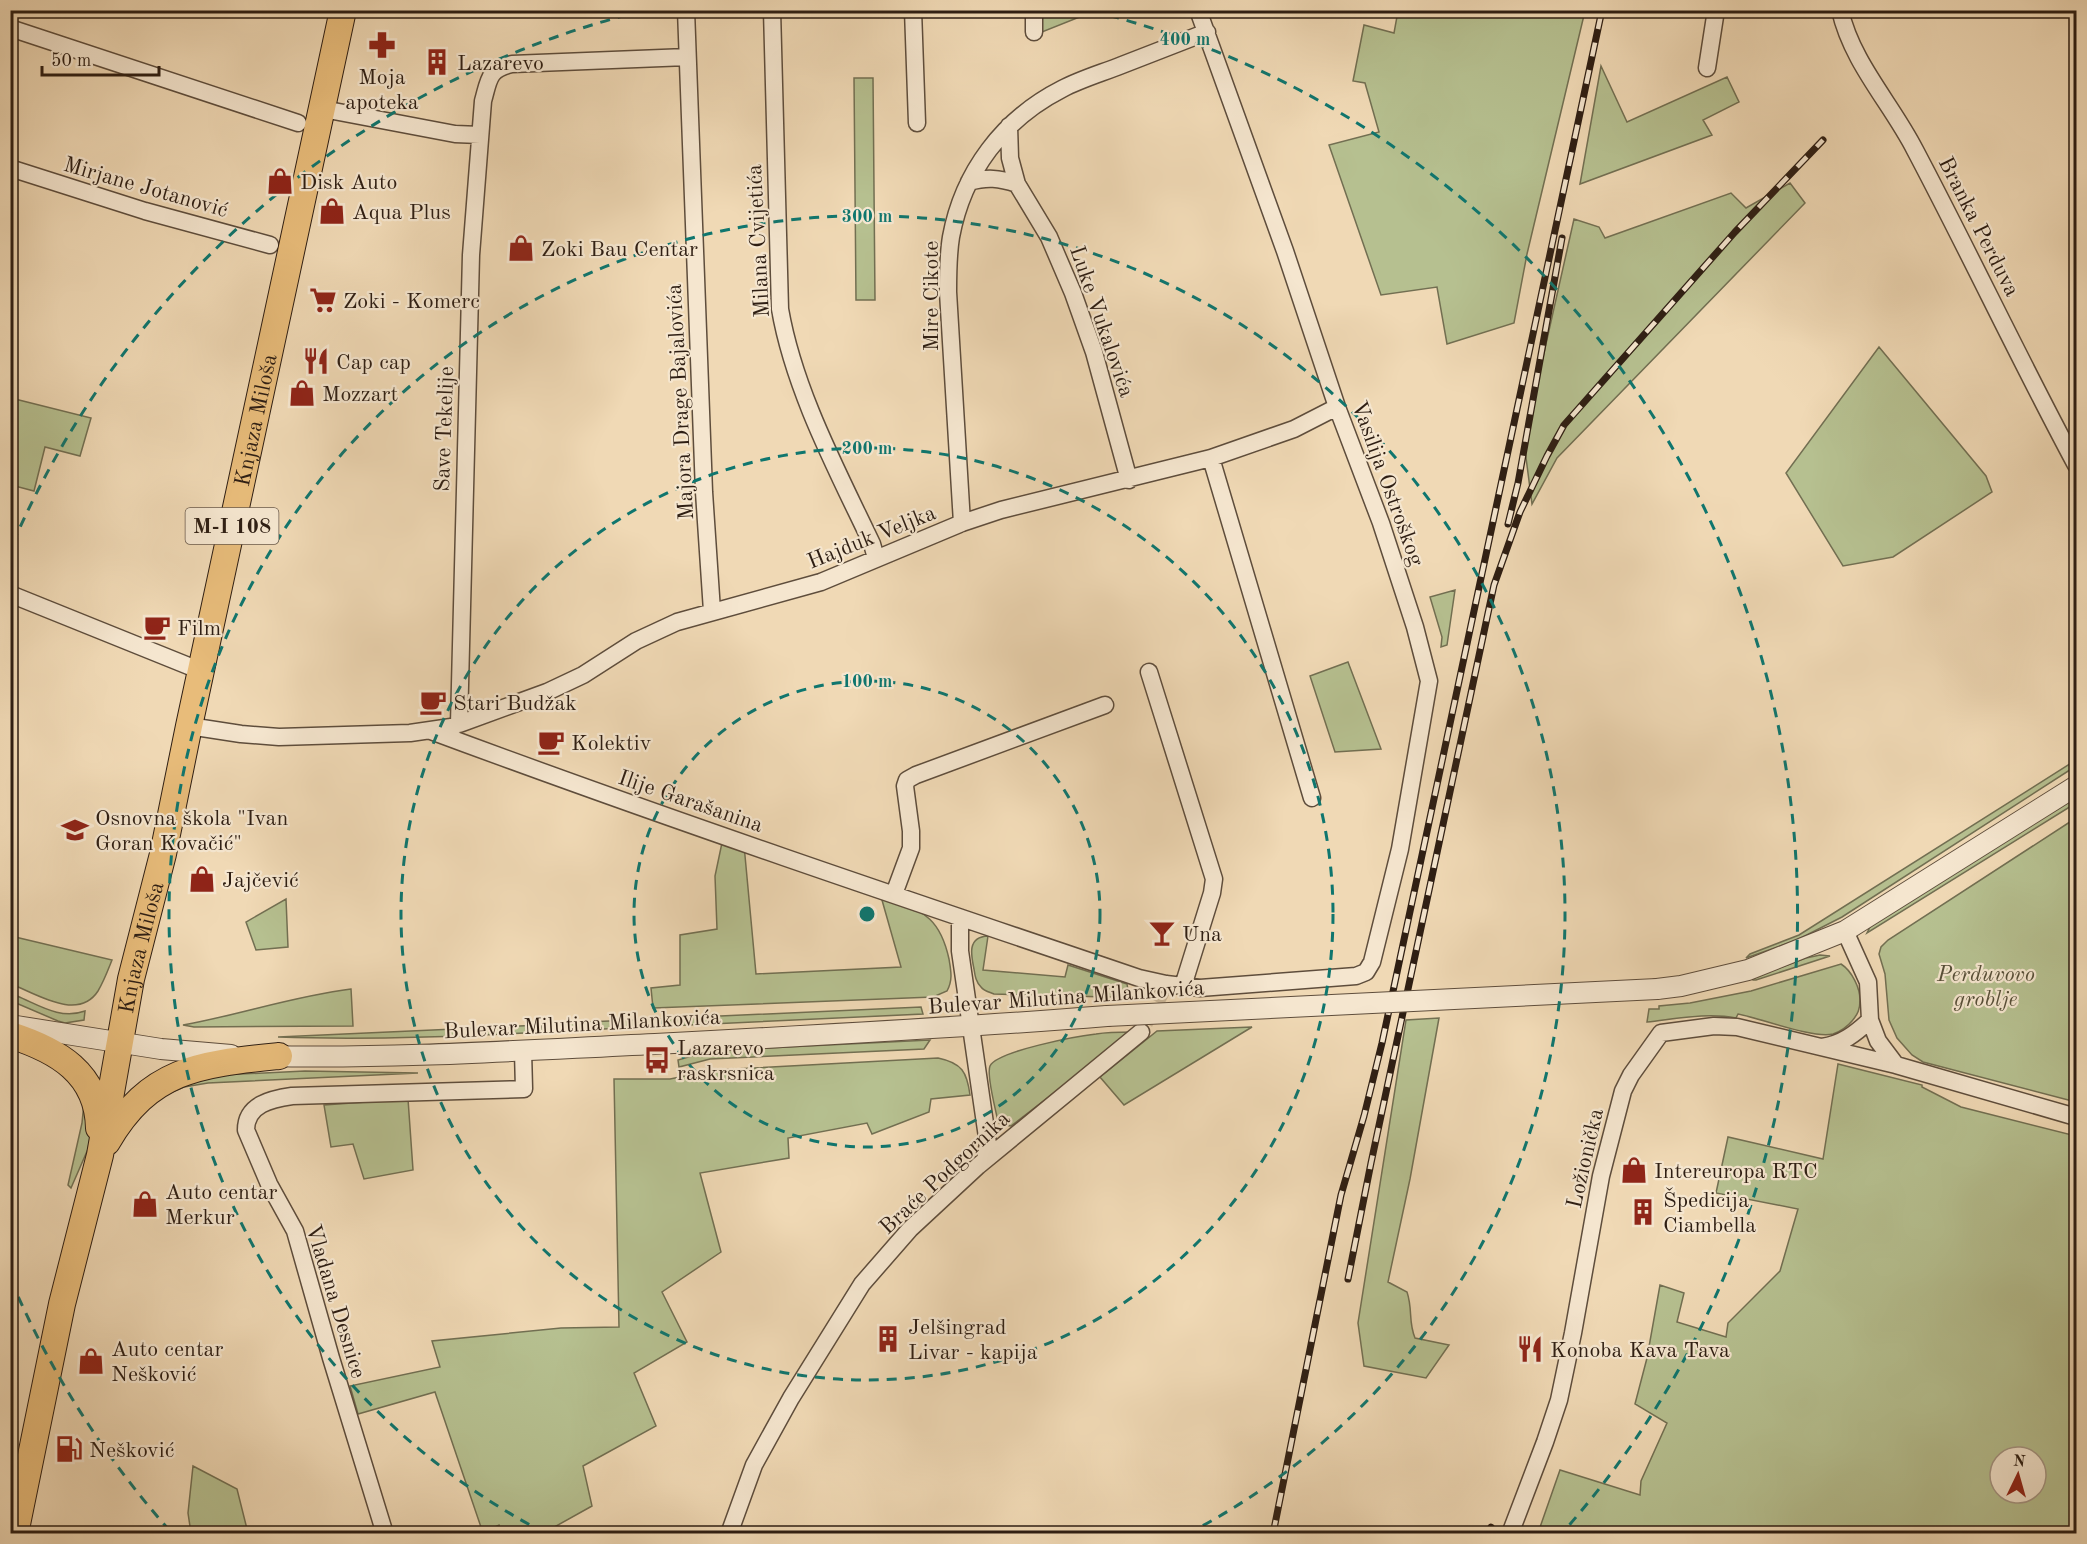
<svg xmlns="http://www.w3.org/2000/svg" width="2087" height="1544" font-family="'Old Standard TT',serif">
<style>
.green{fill:#b6c090;stroke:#726f52;stroke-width:1.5;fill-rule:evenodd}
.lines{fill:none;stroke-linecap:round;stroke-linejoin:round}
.minor-tunnel{stroke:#c9b495;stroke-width:16;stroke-dasharray:16 8;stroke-linecap:butt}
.minor-casing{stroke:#5e4d3c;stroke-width:19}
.tertiary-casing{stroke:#5e4d3c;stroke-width:22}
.primary-casing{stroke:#2e1e13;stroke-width:28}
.minor{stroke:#f5e6cf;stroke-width:16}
.tertiary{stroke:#f5e6cf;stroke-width:20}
.primary{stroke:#e8bc7a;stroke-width:26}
.rail-casing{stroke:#2e1e13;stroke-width:7}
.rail{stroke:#f5e6cf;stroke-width:4.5;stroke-dasharray:14;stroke-linecap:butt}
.tertiary-bridge-casing{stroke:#5e4d3c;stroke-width:22;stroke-linecap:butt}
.tertiary-bridge{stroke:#f5e6cf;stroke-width:20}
.ring{fill:none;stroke:#0f766e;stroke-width:3;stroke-dasharray:10 8}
.labels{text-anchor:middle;stroke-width:4.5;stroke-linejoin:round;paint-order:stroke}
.shield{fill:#f5e6cf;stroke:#6a5a4b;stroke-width:1.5}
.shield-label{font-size:21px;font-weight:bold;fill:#2e1e13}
.poi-label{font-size:22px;fill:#2e1e13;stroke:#f5e6cf;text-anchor:start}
.street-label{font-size:22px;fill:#2e1e13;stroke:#f5e6cf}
.park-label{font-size:22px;font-style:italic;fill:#574f38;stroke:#f5e6cf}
.centre{fill:#0f766e;stroke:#f5e6cf;stroke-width:3}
.ring-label{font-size:18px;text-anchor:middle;font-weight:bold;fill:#0f766e;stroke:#f5e6cf;stroke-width:4.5;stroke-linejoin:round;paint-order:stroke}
</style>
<rect width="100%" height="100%" fill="#f0d9b5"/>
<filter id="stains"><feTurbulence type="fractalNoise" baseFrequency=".00333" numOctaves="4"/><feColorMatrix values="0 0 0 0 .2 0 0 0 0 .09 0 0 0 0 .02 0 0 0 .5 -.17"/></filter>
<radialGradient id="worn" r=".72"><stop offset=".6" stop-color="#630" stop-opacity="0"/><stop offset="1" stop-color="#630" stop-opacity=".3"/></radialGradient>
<!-- green -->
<path class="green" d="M1035 11H1081L1082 16 1037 34Z
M1398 11H1585L1527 254 1514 323 1447 344 1437 287 1381 295 1329 145 1379 132 1365 83 1353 81 1364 25 1394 33Z
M1601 66 1627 122 1727 77 1739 102 1703 120 1712 135 1580 184Z
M854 78H873L875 300H856Z
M1790 183 1805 203 1557 458 1532 504 1524 442 1574 219 1599 227 1605 238 1731 193 1746 208Z
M1879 347 1986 476 1992 492 1893 557 1843 566 1786 473Z
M11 398 91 418 80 456 45 447 34 491 11 485Z
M1455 590 1447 645 1441 647 1442 637 1430 597Z
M1348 662 1381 749 1335 752 1310 676Z
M2076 760V766L1842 917 1797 940 1746 958 1750 954 1799 935Z
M2076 796V803L1867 933 1872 923Z
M2076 818V1102L1923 1062 1912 1055 1897 1038 1889 1020 1885 974 1879 954 1881 947 1888 940Z
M723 838 744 845 756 974 901 967 880 893C919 911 939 913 949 959 951 971 953 980 947 991L933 997 653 1008 651 988 680 985V935L717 929 715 876Z
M286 899 288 947 256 950 246 922Z
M11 936 112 960C108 970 104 981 98 991 78 1022 35 993 11 984Z
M988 936 983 970 1065 977 1068 965 1127 984 1129 996 1106 997 994 994C989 992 984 991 981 987 976 982 975 976 974 969 971 955 967 937 988 936Z
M1820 955 1830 956 1756 980H1753L1752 978 1806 958Z
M1841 964C1852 971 1860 988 1860 1000 1860 1009 1858 1014 1852 1021 1848 1026 1840 1032 1833 1034 1813 1039 1760 1018 1738 1014L1736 1018C1708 1012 1675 1019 1647 1022L1649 1009H1659V1006L1690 1003 1751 991Z
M351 989 353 1026 194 1027 183 1025C239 1015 294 996 351 989Z
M17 996C39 1005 60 1020 85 1011L84 1020 65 1023 58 1021 16 1003Z
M921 1007 923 1014 561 1031 565 1023Z
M1439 1018 1410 1179 1388 1282 1407 1292C1413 1310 1408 1321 1415 1338L1449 1345 1426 1378 1364 1366 1358 1323 1406 1020Z
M541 1025 543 1032C454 1037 363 1040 278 1037Z
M1252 1027 1124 1105 1100 1077 1157 1031Z
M1133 1032 1011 1126 1002 1125 998 1122C996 1110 986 1075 990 1066 997 1051 1078 1036 1096 1034 1108 1032 1121 1032 1133 1032Z
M930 1040 924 1049 710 1059 679 1067 678 1060 709 1051Z
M938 1058C962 1063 967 1072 970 1095L931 1099 929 1112 872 1134 867 1123 788 1138 789 1158 700 1173 721 1252 662 1292 687 1342 634 1373 656 1426 583 1466 592 1506 549 1530V1533H501L499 1525 483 1533 435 1392 358 1414 350 1386 440 1367 432 1341 561 1328 619 1327 614 1079H670L710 1071 734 1069Z
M1838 1064 1922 1085V1087L1961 1107 2076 1136V1533H1538L1560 1470 1640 1495 1641 1481 1667 1423 1635 1404 1647 1358 1660 1285 1684 1293 1677 1322 1726 1337 1728 1323 1780 1271 1798 1209 1716 1193 1728 1137 1823 1159ZM2000 1457H2036V1493H2000Z
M305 1071 418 1073 208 1083 184 1087 163 1096 199 1076Z
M408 1099 413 1170 364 1179 353 1144 331 1147 324 1105Z
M84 1103 94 1116 88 1149 71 1188 68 1185 82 1123Z
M193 1466 237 1489 248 1533H191L188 1513Z"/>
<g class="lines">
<!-- minor-tunnel -->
<path class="minor-tunnel" d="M1145 1023 1166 984"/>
<defs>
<path id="minor" d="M686 10 704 492 712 611
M772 10 780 309C794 390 837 470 872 544L876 558
M913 10 917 123
M1034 10V32
M1840 10C1852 63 1891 103 1915 150 1970 254 2020 361 2076 465
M10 28 298 123
M1707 68 1716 10
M323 109 455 134 480 135
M1009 126 1010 158 1017 184 1049 237 1073 293 1094 352 1129 480
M10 168 145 211 270 245
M969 182C987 177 999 178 1017 184
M1211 458 1312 798
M962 523 948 292C948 274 948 255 951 237 963 172 1003 119 1062 89 1081 79 1102 73 1122 65 1150 54 1178 43 1207 32
M10 594 201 671
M1149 672 1214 879 1212 893 1183 986
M459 724 471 255 483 101C489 80 488 69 512 64L687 57
M189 726 241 734 279 737 410 733 451 727 547 692 583 675 636 641 677 622 821 582 962 523 1001 510 1211 458 1294 429 1337 407
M431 731C665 818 902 898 1139 978L1166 984 1200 988 1356 976 1366 972 1372 962 1400 849 1429 681 1415 627 1381 523 1337 407 1285 251 1198 10
M894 894 911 848V831L905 786 907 780 916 775 1105 705
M960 918V951L988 1144 985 1160
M1845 931 1868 982 1870 1020 1878 1041 1896 1065 2076 1117
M1822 1047C1842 1044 1855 1034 1870 1020
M385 1534 331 1358 295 1231 269 1184 246 1130C246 1104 272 1099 292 1096L524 1089 523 1051
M729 1534 754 1465 791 1398 862 1284 910 1229 978 1166 1141 1032
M1510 1534 1545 1442 1559 1400 1573 1333 1601 1176 1623 1091 1631 1075 1661 1033 1714 1026 1737 1027 1896 1065"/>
<path id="tertiary" d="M1657 989 1681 986 1748 970 1845 931 2076 786
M10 1025 161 1049 231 1055
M266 1056C396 1059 525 1050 655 1044 806 1036 956 1028 1107 1016"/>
<g id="primary">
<path d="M10 1035C57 1050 98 1073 99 1128"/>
<path d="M107 1142C150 1068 201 1064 279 1056"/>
<path id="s1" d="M15 1534 62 1304 100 1155 131 979 163 854 189 726 343 10"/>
</g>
</defs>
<!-- minor casing -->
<use href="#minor" class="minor-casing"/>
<!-- tertiary casing -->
<use href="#tertiary" class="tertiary-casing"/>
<!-- primary casing -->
<use href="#primary" class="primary-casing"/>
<!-- minor -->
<use href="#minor" class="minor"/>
<!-- tertiary -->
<use href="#tertiary" class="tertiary"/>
<!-- primary -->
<use href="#primary" class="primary"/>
<defs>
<path id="rail" d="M1508 524 1518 483 1562 238
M1348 1279 1371 1163 1494 585 1520 512 1547 456 1564 425 1735 232 1823 140
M1273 1534 1341 1195 1364 1116 1382 1043 1602 10
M1489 1534 1491 1527"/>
</defs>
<!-- rail casing -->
<use href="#rail" class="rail-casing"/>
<!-- rail -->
<use href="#rail" class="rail"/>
<defs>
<path id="tertiary-bridge" d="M1107 1016 1657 989"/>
</defs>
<!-- tertiary-bridge casing -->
<use href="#tertiary-bridge" class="tertiary-bridge-casing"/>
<!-- tertiary-bridge -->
<use href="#tertiary-bridge" class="tertiary-bridge"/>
</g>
<!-- distance rings -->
<g class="ring">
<circle cx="867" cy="914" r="233"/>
<circle cx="867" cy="914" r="466"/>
<path d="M545 1533A698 698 0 1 1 1189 1533"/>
<path d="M170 1531A931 931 0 0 1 13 1285M13 543A931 931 0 0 1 642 11M1092 11A931 931 0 0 1 1564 1531"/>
</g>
<!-- icons -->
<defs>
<symbol id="pharmacy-bare" viewBox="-9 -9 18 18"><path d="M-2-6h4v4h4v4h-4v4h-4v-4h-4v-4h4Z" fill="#8f2418" stroke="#f5e6cf" stroke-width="2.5" paint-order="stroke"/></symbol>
<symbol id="building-bare" viewBox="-9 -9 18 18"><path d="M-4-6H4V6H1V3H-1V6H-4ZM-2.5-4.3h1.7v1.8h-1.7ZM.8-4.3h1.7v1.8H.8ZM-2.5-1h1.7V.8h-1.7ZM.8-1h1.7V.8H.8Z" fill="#8f2418" stroke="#f5e6cf" stroke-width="2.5" paint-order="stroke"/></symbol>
<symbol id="shop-bare" viewBox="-9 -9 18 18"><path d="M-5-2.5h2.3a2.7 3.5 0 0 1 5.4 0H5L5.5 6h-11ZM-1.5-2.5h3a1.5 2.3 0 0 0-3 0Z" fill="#8f2418" stroke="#f5e6cf" stroke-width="2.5" paint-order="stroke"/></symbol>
<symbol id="supermarket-bare" viewBox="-9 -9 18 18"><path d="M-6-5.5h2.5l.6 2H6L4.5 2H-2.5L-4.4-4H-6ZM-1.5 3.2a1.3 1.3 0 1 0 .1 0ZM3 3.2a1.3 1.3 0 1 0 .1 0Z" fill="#8f2418" stroke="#f5e6cf" stroke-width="2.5" paint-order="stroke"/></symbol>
<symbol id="restaurant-bare" viewBox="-9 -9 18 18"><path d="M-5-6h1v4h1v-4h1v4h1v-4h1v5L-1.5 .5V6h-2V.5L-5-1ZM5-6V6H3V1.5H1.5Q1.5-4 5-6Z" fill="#8f2418" stroke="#f5e6cf" stroke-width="2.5" paint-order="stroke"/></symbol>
<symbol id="cafe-bare" viewBox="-9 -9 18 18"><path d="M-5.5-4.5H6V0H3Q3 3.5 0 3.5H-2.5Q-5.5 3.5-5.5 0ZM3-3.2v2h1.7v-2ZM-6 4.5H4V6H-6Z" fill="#8f2418" stroke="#f5e6cf" stroke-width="2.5" paint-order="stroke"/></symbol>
<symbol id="school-bare" viewBox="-9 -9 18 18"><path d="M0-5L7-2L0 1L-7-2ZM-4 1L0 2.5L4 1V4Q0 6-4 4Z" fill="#8f2418" stroke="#f5e6cf" stroke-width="2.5" paint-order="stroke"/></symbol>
<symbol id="bar-bare" viewBox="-9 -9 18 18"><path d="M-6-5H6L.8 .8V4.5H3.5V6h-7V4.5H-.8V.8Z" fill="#8f2418" stroke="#f5e6cf" stroke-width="2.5" paint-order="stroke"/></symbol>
<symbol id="bus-bare" viewBox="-9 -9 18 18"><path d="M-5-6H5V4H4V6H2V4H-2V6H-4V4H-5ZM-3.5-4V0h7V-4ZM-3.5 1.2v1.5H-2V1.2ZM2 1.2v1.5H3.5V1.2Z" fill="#8f2418" stroke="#f5e6cf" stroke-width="2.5" paint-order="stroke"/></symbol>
<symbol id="fuel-bare" viewBox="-9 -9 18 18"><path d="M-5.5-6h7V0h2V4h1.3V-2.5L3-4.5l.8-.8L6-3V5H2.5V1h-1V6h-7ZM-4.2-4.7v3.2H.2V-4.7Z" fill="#8f2418" stroke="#f5e6cf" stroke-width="2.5" paint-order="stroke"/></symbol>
</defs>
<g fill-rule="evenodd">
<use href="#pharmacy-bare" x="363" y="26" width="38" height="38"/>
<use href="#building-bare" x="418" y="43" width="38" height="38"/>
<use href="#shop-bare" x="261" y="162" width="38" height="38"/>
<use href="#shop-bare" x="313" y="192" width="38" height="38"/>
<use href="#shop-bare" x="502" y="229" width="38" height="38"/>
<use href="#supermarket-bare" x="304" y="281" width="38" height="38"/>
<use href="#restaurant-bare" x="297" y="342" width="38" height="38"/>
<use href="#shop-bare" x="283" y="374" width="38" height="38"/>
<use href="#cafe-bare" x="138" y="608" width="38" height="38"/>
<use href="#cafe-bare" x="414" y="683" width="38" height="38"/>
<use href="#cafe-bare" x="532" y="723" width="38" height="38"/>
<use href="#school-bare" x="56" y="811" width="38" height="38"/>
<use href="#shop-bare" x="183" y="860" width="38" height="38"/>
<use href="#bar-bare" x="1143" y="914" width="38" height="38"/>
<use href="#bus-bare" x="638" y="1041" width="38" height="38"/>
<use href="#shop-bare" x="1615" y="1151" width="38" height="38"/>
<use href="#shop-bare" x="126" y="1185" width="38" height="38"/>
<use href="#building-bare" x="1624" y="1193" width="38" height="38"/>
<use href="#building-bare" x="869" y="1320" width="38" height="38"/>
<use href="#restaurant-bare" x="1511" y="1330" width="38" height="38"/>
<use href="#shop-bare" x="72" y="1342" width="38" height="38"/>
<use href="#fuel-bare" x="50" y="1430" width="38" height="38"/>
</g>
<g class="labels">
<!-- shield labels -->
<rect class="shield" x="185.5" y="508" width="93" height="36" rx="4.5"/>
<g class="shield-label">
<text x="232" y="533">M-I 108</text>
</g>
<!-- poi labels -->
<g class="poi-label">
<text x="457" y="70">Lazarevo</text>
<text x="382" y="84" text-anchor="middle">Moja<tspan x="382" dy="25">apoteka</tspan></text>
<text x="300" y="189">Disk Auto</text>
<text x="352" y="219">Aqua Plus</text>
<text x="541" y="256">Zoki Bau Centar</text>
<text x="343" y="308">Zoki - Komerc</text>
<text x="336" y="369">Cap cap</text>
<text x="322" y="401">Mozzart</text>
<text x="177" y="635">Film</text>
<text x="453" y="710">Stari Budžak</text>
<text x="571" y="750">Kolektiv</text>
<text x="95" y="825">Osnovna škola "Ivan<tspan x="95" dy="25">Goran Kovačić"</tspan></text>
<text x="222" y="887">Jajčević</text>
<text x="1182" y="941">Una</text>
<text x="677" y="1055">Lazarevo<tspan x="677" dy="25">raskrsnica</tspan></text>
<text x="1654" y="1178">Intereuropa RTC</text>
<text x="165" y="1199">Auto centar<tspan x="165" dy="25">Merkur</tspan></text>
<text x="1663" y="1207">Špedicija<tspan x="1663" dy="25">Ciambella</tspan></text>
<text x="908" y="1334">Jelšingrad<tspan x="908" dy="25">Livar - kapija</tspan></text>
<text x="111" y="1356">Auto centar<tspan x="111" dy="25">Nešković</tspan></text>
<text x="1550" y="1357">Konoba Kava Tava</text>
<text x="89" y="1457">Nešković</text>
</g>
<!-- street labels -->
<g class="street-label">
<text transform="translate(146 186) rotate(16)" y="8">Mirjane Jotanović</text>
<text transform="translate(1980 226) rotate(63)" y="8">Branka Perduva</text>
<text transform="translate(757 241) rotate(-93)" y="8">Milana Cvijetića</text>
<text transform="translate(930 296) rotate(-90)" y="8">Mire Cikote</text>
<text transform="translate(1103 321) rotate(71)" y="8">Luke Vukalovića</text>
<text transform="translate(679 402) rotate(-93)" y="8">Majora Drage Bajalovića</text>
<text dy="8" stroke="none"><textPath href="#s1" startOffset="1140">Knjaza Miloša</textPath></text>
<text transform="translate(443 429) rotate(-88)" y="8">Save Tekelije</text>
<text transform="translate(1389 483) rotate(70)" y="8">Vasilija Ostroškog</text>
<text transform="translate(871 536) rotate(-22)" y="8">Hajduk Veljka</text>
<text transform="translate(691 800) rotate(19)" y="8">Ilije Garašanina</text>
<text dy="8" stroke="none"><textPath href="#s1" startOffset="600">Knjaza Miloša</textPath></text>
<text transform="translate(1066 996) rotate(-4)" y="8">Bulevar Milutina Milankovića</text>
<text transform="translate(582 1023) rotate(-3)" y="8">Bulevar Milutina Milankovića</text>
<text transform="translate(1584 1158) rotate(-77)" y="8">Ložionička</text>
<text transform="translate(944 1172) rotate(-43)" y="8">Braće Podgornika</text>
<text transform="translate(337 1301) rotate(73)" y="8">Vladana Desnice</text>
</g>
<!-- park labels -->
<g class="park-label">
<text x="1986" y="981">Perduvovo<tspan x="1986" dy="25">groblje</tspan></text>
</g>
</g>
<circle cx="867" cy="914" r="9" class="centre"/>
<g class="ring-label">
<text x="1185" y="45">400 m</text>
<text x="867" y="222">300 m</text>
<text x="867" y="454">200 m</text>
<text x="867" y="687">100 m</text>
</g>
<!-- margin -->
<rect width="2087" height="1544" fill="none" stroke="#f0d9b5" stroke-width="36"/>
<rect x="12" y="12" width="2063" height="1520" fill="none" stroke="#2e1e13" stroke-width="3"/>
<rect x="18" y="18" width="2051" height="1508" fill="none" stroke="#2e1e13" stroke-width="1.5"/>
<!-- north arrow -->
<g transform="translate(2018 1475) rotate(5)"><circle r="28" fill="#f5e6cf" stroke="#a59684" stroke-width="1.5"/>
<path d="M0-4.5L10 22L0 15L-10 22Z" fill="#8f2418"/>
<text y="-9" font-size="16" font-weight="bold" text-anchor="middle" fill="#2e1e13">N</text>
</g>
<!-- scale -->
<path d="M42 66v9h117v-9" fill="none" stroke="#2e1e13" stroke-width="3"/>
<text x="51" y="66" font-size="18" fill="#2e1e13" stroke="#f5e6cf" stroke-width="4.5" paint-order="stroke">50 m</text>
<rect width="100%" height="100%" filter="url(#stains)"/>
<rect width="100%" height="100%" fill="url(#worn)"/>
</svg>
